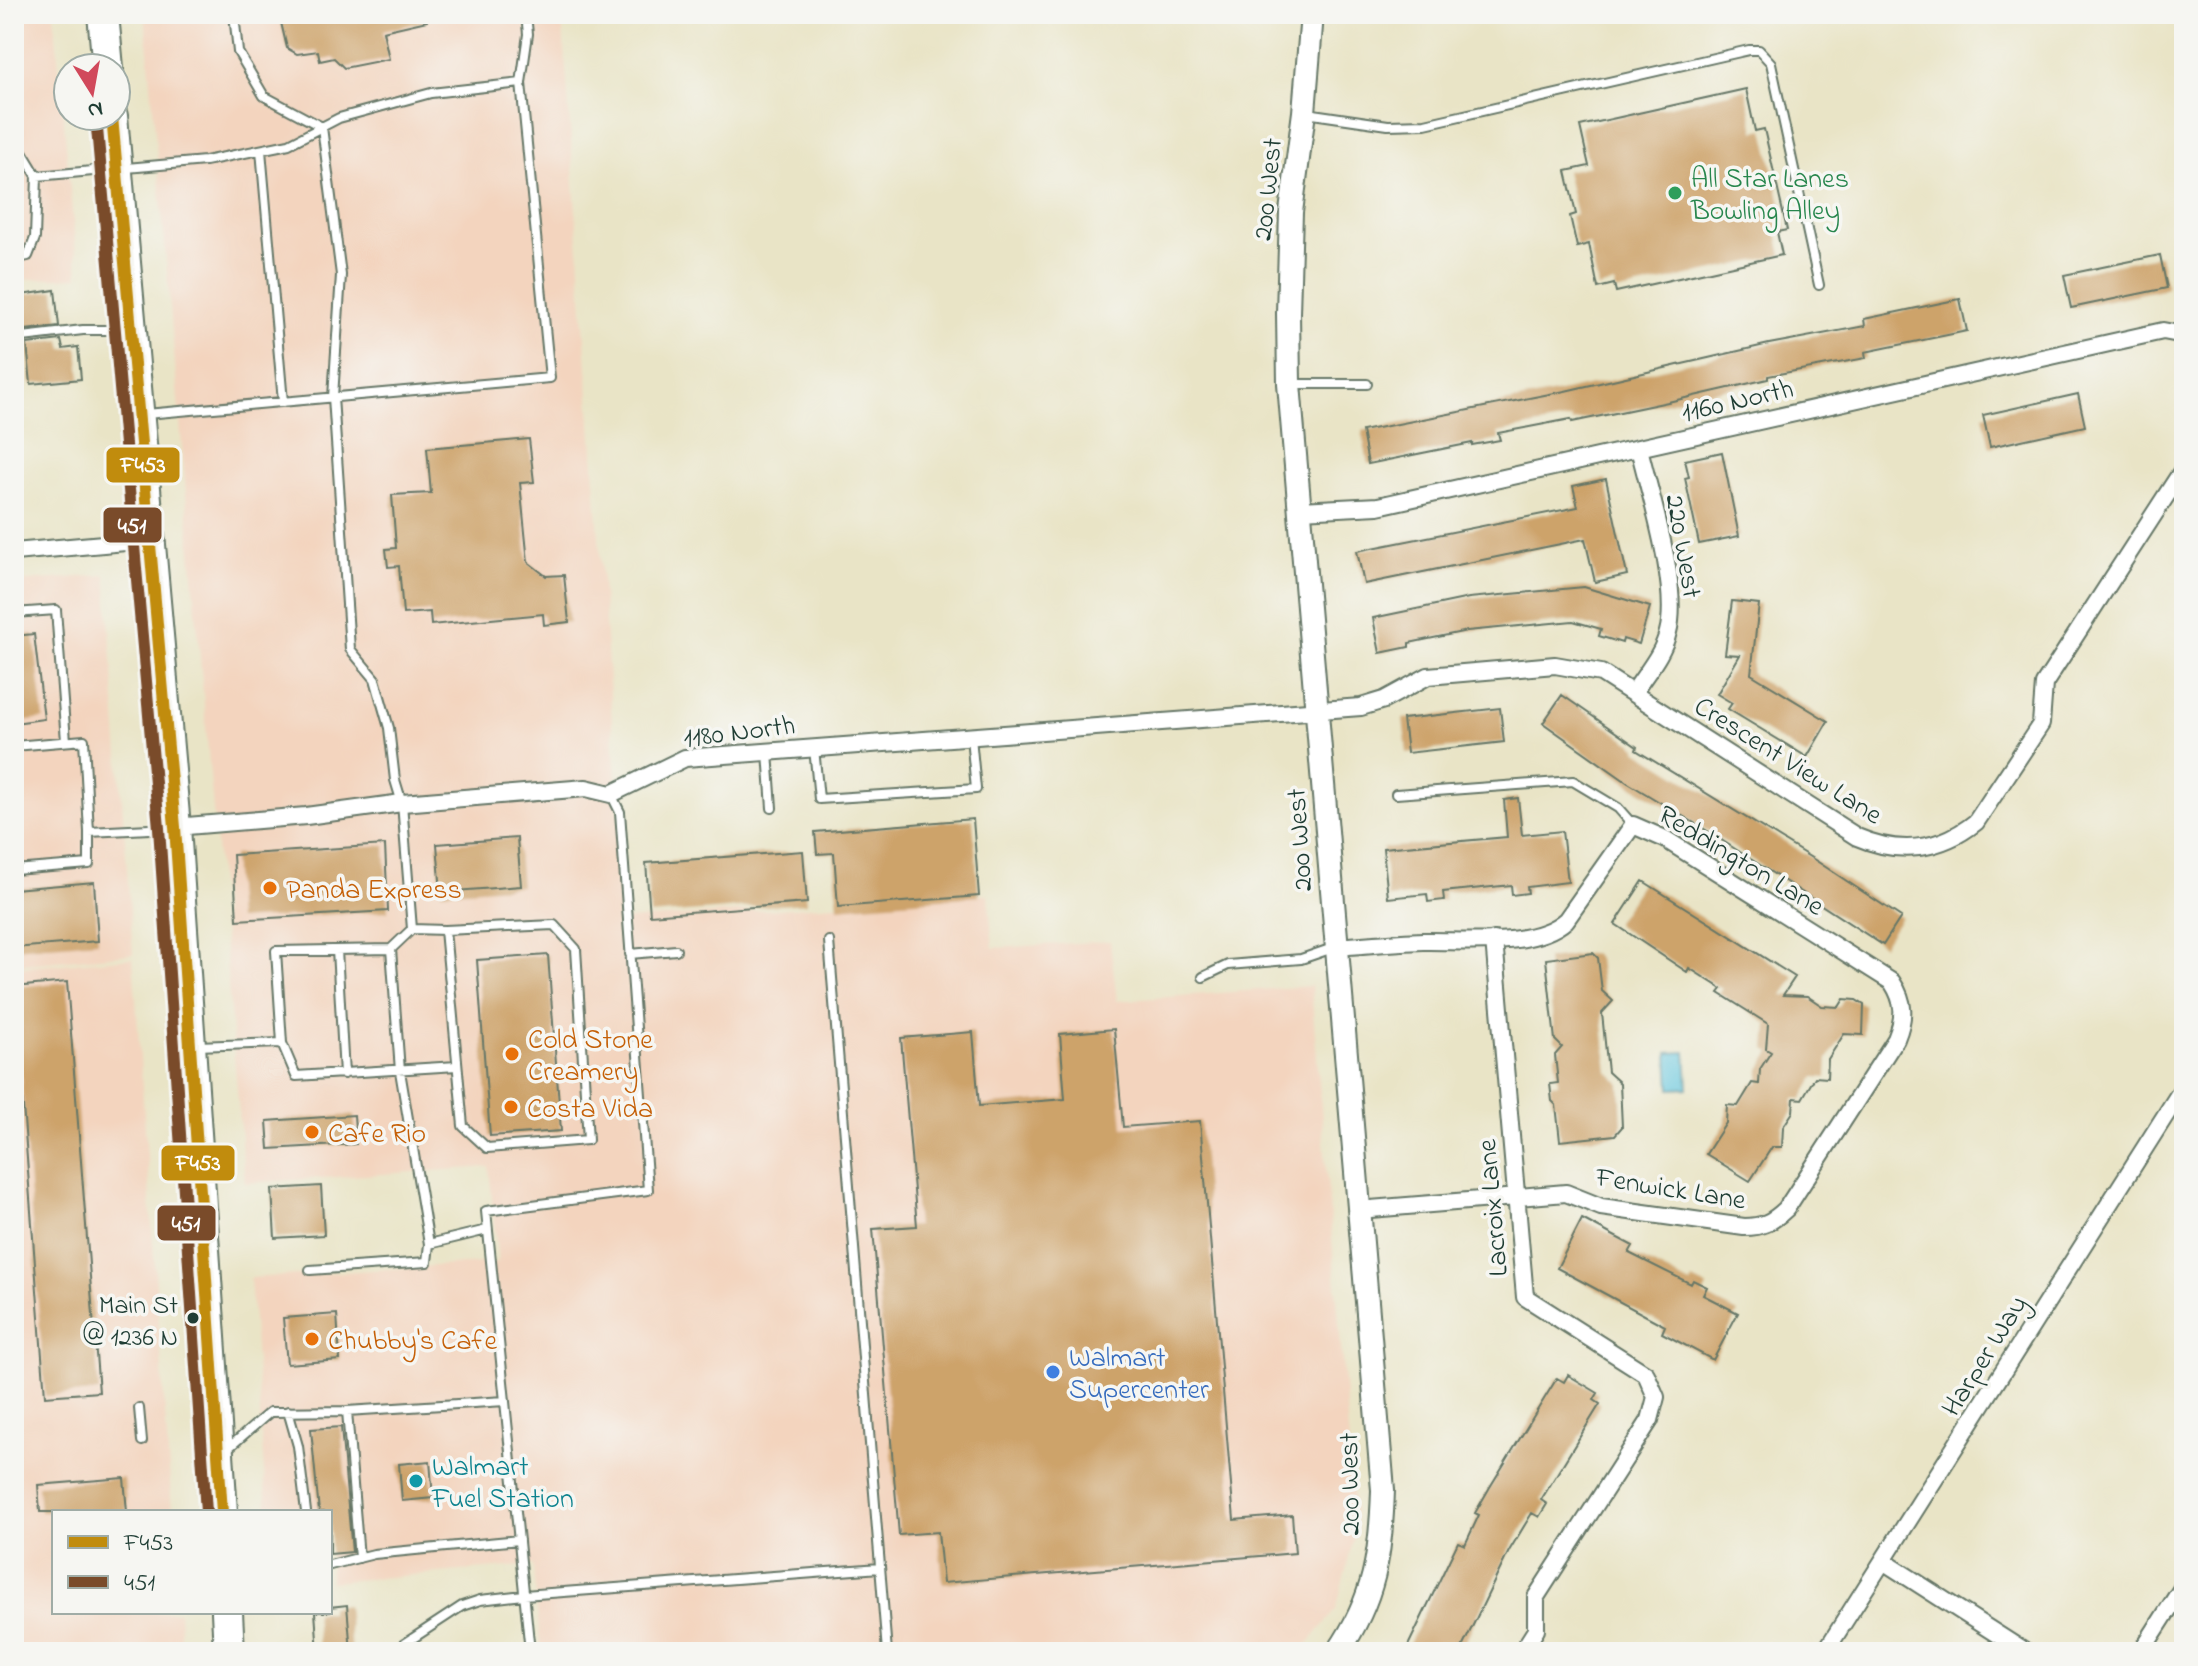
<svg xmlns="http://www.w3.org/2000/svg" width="2198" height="1666" font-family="'Indie Flower',sans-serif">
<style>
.built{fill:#f3d4be}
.water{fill:#60c5dd;stroke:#408188;stroke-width:2}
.building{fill:#cda36a}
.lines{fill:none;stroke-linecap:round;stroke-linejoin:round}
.lane-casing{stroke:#667767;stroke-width:12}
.street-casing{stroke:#667767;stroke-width:20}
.secondary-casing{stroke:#667767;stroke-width:26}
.highway-casing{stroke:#667767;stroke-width:34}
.lane{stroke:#fff;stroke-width:8}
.street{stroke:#fff;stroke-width:16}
.secondary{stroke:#fff;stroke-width:22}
.highway{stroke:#fff;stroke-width:30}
.bus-1-casing{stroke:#f6f6f2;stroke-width:18}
.bus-2-casing{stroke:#f6f6f2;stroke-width:18}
.bus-1{stroke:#c18c0d;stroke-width:12}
.bus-2{stroke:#7a4b2a;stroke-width:12}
.leisure-dot{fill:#2e9e5b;stroke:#f6f6f2;stroke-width:3}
.food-dot{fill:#e8710a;stroke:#f6f6f2;stroke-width:3}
.bus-dot{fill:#1f3d34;stroke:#f6f6f2;stroke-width:3}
.shop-dot{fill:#3f7fe0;stroke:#f6f6f2;stroke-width:3}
.culture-dot{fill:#0f9aa8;stroke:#f6f6f2;stroke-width:3}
.labels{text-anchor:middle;stroke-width:7;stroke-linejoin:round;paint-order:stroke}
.bus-label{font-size:26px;fill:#1f3d34;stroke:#f6f6f2;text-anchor:end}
.leisure-label{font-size:28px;fill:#27864d;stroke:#f6f6f2;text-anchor:start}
.street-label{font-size:28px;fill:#1f3d34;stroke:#f6f6f2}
.food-label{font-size:28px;fill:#c56008;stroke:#f6f6f2;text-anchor:start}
.shop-label{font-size:28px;fill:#366cbe;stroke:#f6f6f2;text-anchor:start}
.culture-label{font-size:28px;fill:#0d838f;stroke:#f6f6f2;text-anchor:start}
.line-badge{stroke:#f6f6f2;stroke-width:3}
.badge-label{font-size:22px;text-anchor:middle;font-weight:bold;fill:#fff}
</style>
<rect width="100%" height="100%" fill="#f6f6f2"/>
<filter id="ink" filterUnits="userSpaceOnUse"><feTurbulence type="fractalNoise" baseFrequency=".0125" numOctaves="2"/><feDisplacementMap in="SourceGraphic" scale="16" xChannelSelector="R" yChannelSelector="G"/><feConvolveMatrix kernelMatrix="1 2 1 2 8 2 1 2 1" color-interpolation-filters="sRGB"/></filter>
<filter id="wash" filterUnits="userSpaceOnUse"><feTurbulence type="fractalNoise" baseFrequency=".006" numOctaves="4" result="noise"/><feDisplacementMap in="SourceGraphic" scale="32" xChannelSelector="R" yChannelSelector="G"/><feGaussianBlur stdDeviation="1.8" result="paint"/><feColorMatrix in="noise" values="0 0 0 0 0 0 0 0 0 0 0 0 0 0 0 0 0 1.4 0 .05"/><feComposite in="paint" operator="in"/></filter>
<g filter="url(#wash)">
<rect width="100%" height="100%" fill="#e9e4c6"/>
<!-- built -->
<path class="built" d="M14 14H54L78 277 14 280Z
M145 14H562L626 920 988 894 993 948 1110 941 1117 1001 1311 986 1356 1528 1336 1610 1301 1652H541L533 1565 330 1582V1512H267L250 1278 498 1262 489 1167 245 1183Z
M106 575 133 954 14 965V582Z
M133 958 172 1512H54V1612H179L181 1652H14V1417L21 1416 14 1323V968Z"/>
<!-- water -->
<path class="water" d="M1686 1052 1688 1088 1670 1089 1668 1053Z"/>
<g id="blocks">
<!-- building -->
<path class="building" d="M279 14H427V21L383 31 389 59 344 68 334 58 320 61 318 51 297 54 287 48Z
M1746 89 1755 131 1764 129 1787 230 1777 232 1782 255 1616 292 1614 284 1598 288 1589 244 1577 247 1570 216 1576 214 1566 171 1589 166 1580 126Z
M2160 255 2167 288 2071 308 2064 275Z
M55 290 59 326 25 330V326L14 327V296Z
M1960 299 1967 331 1865 352 1866 358 1768 376V379L1668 402 1572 422 1571 419 1498 433 1500 440 1472 445V443L1368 464 1362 431 1565 391 1769 344 1865 326 1864 319Z
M61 340 63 349 78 347 81 379 31 384 27 344Z
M2078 394 2085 426 1990 447 1983 415Z
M529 439 534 482 520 483 528 562 546 576 564 575 569 622 544 625 543 614 431 625 430 612 403 614 399 566 388 567 386 549 396 548 392 495 431 493 427 448Z
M1722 452 1739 536 1699 544 1685 478 1689 477 1685 460Z
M1606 479 1627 575 1595 582 1585 539 1364 584 1357 551 1578 507 1573 486Z
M1584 587 1650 607 1639 644 1623 639 1622 643 1599 636 1601 629 1573 621 1467 631 1409 643V647L1380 653 1373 618 1469 598Z
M1732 601 1759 604 1751 674 1828 721 1807 757 1728 709 1732 703 1717 694 1740 655 1725 654Z
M34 634 44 719 14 723V636Z
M1562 695 1637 747 1636 750 1818 862 1901 917 1883 945 1706 830 1628 783 1543 723Z
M1500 708 1504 742 1407 753 1403 719Z
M1518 798 1522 835 1562 831 1568 882 1527 887 1528 893 1512 895 1511 885 1443 892 1444 900 1428 902 1427 894 1388 898 1383 848 1507 837 1504 800Z
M973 819 979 896 838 907 834 853 817 854 815 832Z
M517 838 521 886 441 892 437 844Z
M385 845 388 911 237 920 233 855Z
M803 851 807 903 650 915 646 863Z
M1643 881 1795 977 1783 995 1807 996 1822 1006 1839 1007 1844 999 1856 1000 1864 1005 1863 1035 1844 1034 1828 1059 1827 1078 1815 1077 1802 1099 1794 1098 1793 1112 1783 1127 1782 1147H1772L1750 1181 1706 1154 1726 1123 1727 1105 1738 1106 1752 1083 1759 1084 1760 1069 1771 1052 1766 1049 1768 1024 1719 993 1722 989 1689 968 1687 972 1615 924Z
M94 882 98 941 14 948V889Z
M1593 953 1598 958 1602 991 1613 1001 1602 1013 1608 1072 1620 1083 1622 1127 1615 1135 1560 1141 1556 1105 1552 1101 1550 1084 1558 1083 1555 1055 1562 1047 1555 1040 1546 959Z
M548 955 561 1131 490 1136 477 960Z
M67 982 99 1392 45 1396 14 987Z
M1114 1029 1123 1127 1200 1121 1234 1520 1292 1515 1295 1553 943 1583 938 1532 899 1535 873 1229 917 1226 901 1038 973 1032 979 1106 1065 1099 1060 1034Z
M354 1115 356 1144 269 1149 267 1121Z
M321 1186 324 1235 275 1238 272 1189Z
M1582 1219 1633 1246 1629 1253 1691 1284 1693 1280 1707 1287 1703 1295 1738 1313 1713 1360 1662 1333 1665 1326 1557 1268Z
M337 1314 340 1360 287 1364 283 1318Z
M1568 1375 1598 1393 1594 1400 1600 1404 1541 1500 1547 1504 1539 1517 1532 1513 1509 1551 1460 1652H1405L1458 1542 1465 1545 1479 1515 1475 1513 1490 1487 1557 1378 1564 1382Z
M341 1427 352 1552 330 1554V1512H319L311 1429Z
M430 1461 433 1498 402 1501 399 1464Z
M124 1478 127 1512H40L38 1485Z
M347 1605 351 1652H318L315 1612H330V1607Z"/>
</g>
</g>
<g filter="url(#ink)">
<use href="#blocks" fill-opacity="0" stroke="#667767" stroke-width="2"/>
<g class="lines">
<defs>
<path id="lane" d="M234 14 238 52 264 96 322 127 341 275 333 397 350 649 375 679 389 728 395 780 402 803 412 929
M521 83 528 34 526 14
M1306 113 1388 125 1425 124 1749 50H1759L1771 63 1819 285
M14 119 20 148 37 176 205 161 289 144 339 118 431 93 521 83 550 378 146 414
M261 150 283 402
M14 259 28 256 35 238 37 176
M14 338 83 330H125
M1290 384H1367
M14 613 56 610 66 741
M14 746 84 740 89 832 170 828
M814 748 819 799 976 789 971 737
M768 752 772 808
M1396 794 1573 781 1618 808 1633 825
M14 870 89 864V832
M829 941 887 1652
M337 950 344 1074
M630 954 676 950
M1203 977 1228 965 1301 959 1333 948
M282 1043 276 951 391 949
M197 1046 282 1043 296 1076 457 1066
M429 1244 400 1071 391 949 412 929 445 930 463 1126 487 1148 588 1140 576 949 554 925 445 930
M310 1270 427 1262 429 1244 487 1230
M139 1408 142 1441
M288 1411 298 1446 306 1512
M347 1411 359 1558
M226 1450 270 1412 347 1411 505 1401
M330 1565 374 1554 519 1540
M392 1652 462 1606 480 1600 524 1595 880 1568
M530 1652 486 1211 648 1190 620 812 611 794"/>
<path id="street" d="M1300 510 1378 506 2163 331 2184 335
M14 552 148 540
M1634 692C1646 673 1663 654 1668 632 1680 588 1650 495 1639 448
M175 827 306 816 402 803 586 788 611 794 685 758 1361 707 1384 700 1428 676 1555 665 1601 673 1857 837C1899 855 1940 851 1976 822L2041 724 2044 684 2184 468
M1494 940 1525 1297 1646 1374 1656 1397 1650 1420 1536 1597V1630L1522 1652
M1336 947C1365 945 1394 942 1423 941 1463 940 1534 949 1566 920L1633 825 1665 839 1892 982C1905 1002 1905 1017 1896 1039L1786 1209C1772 1222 1763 1227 1744 1227L1601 1207 1566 1193 1358 1210
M1883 1561 2025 1652
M1825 1652 2184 1086
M2141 1652 2184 1585"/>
<path id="secondary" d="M1312 14 1304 112 1291 212 1288 313 1289 384 1383 1490C1381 1554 1375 1598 1338 1652"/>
<path id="highway" d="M103 14 108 68
M112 116 175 827 222 1512
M227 1612 229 1652"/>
</defs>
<!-- lane casing -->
<use href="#lane" class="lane-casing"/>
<!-- street casing -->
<use href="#street" class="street-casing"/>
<!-- secondary casing -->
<use href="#secondary" class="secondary-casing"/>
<!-- highway casing -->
<use href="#highway" class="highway-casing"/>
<!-- lane -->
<use href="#lane" class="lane"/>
<!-- street -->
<use href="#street" class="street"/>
<!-- secondary -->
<use href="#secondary" class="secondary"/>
<!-- highway -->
<use href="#highway" class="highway"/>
<defs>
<path id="bus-1" d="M112 116 175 827 222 1512"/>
<path id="bus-2" d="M96 117 159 828 206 1512"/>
</defs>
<!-- bus-1 casing -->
<use href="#bus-1" class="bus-1-casing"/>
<!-- bus-2 casing -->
<use href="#bus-2" class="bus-2-casing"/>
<!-- bus-1 -->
<use href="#bus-1" class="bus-1"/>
<!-- bus-2 -->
<use href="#bus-2" class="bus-2"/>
</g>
</g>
<!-- markers -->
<circle class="leisure-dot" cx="1675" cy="193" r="8"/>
<g class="food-dot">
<circle cx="270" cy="888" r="8"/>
<circle cx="512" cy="1054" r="8"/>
<circle cx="511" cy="1107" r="8"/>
<circle cx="312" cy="1132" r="8"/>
<circle cx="312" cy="1339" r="8"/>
</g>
<circle class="bus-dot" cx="193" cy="1318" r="7"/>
<circle class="shop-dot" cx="1053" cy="1372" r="8"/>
<circle class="culture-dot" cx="416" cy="1481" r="8"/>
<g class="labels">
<!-- bus labels -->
<g class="bus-label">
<text x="178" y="1313">Main St<tspan x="178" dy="32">@ 1236 N</tspan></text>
</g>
<!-- leisure labels -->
<g class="leisure-label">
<text x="1691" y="187">All Star Lanes<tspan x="1691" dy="32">Bowling Alley</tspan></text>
</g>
<!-- street labels -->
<g class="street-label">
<text transform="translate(1266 189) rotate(-84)" y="10">200 West</text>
<text transform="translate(1737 399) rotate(-13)" y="10">1160 North</text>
<text transform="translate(1685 546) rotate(80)" y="10">220 West</text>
<text transform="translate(739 730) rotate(-7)" y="10">1180 North</text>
<text transform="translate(1789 759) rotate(32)" y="10">Crescent View Lane</text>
<text transform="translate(1298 840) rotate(-94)" y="10">200 West</text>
<text transform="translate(1742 859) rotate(31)" y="10">Reddington Lane</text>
<text transform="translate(1671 1187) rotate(9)" y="10">Fenwick Lane</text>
<text transform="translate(1491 1208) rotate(-95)" y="10">Lacroix Lane</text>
<text transform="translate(1983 1355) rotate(-58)" y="10">Harper Way</text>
<text transform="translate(1348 1484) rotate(-91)" y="10">200 West</text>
</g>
<!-- food labels -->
<g class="food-label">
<text x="286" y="898">Panda Express</text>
<text x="528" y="1048">Cold Stone<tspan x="528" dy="32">Creamery</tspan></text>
<text x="527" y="1117">Costa Vida</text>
<text x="328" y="1142">Cafe Rio</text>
<text x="328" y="1349">Chubby's Cafe</text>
</g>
<!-- shop labels -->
<g class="shop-label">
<text x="1069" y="1366">Walmart<tspan x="1069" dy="32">Supercenter</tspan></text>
</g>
<!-- culture labels -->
<g class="culture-label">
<text x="432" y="1475">Walmart<tspan x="432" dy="32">Fuel Station</tspan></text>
</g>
</g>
<g class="line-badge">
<rect x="105" y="446" width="76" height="38" rx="8" fill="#c18c0d"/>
<rect x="102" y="506" width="61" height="38" rx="8" fill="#7a4b2a"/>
<rect x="160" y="1144" width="76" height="38" rx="8" fill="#c18c0d"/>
<rect x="156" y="1204" width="61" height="38" rx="8" fill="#7a4b2a"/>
</g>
<g class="badge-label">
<text x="143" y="472">F453</text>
<text x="132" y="533">451</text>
<text x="198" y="1170">F453</text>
<text x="186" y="1231">451</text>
</g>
<!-- margin -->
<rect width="2198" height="1666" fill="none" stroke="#f6f6f2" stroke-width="48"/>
<!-- legend -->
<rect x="52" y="1510" width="280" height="104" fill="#f6f6f2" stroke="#a0aca6" stroke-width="2"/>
<rect x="68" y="1536" width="40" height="12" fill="#c18c0d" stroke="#a0aca6" stroke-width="2"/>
<text x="124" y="1550" font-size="24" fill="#1f3d34">F453</text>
<rect x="68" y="1576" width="40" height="12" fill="#7a4b2a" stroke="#a0aca6" stroke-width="2"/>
<text x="124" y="1590" font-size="24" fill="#1f3d34">451</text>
<!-- north arrow -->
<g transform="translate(92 92) rotate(169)"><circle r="38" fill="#f6f6f2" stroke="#a0aca6" stroke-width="2"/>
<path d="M0-6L14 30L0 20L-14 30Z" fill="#d1495b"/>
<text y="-12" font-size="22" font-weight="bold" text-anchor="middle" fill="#1f3d34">N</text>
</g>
</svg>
